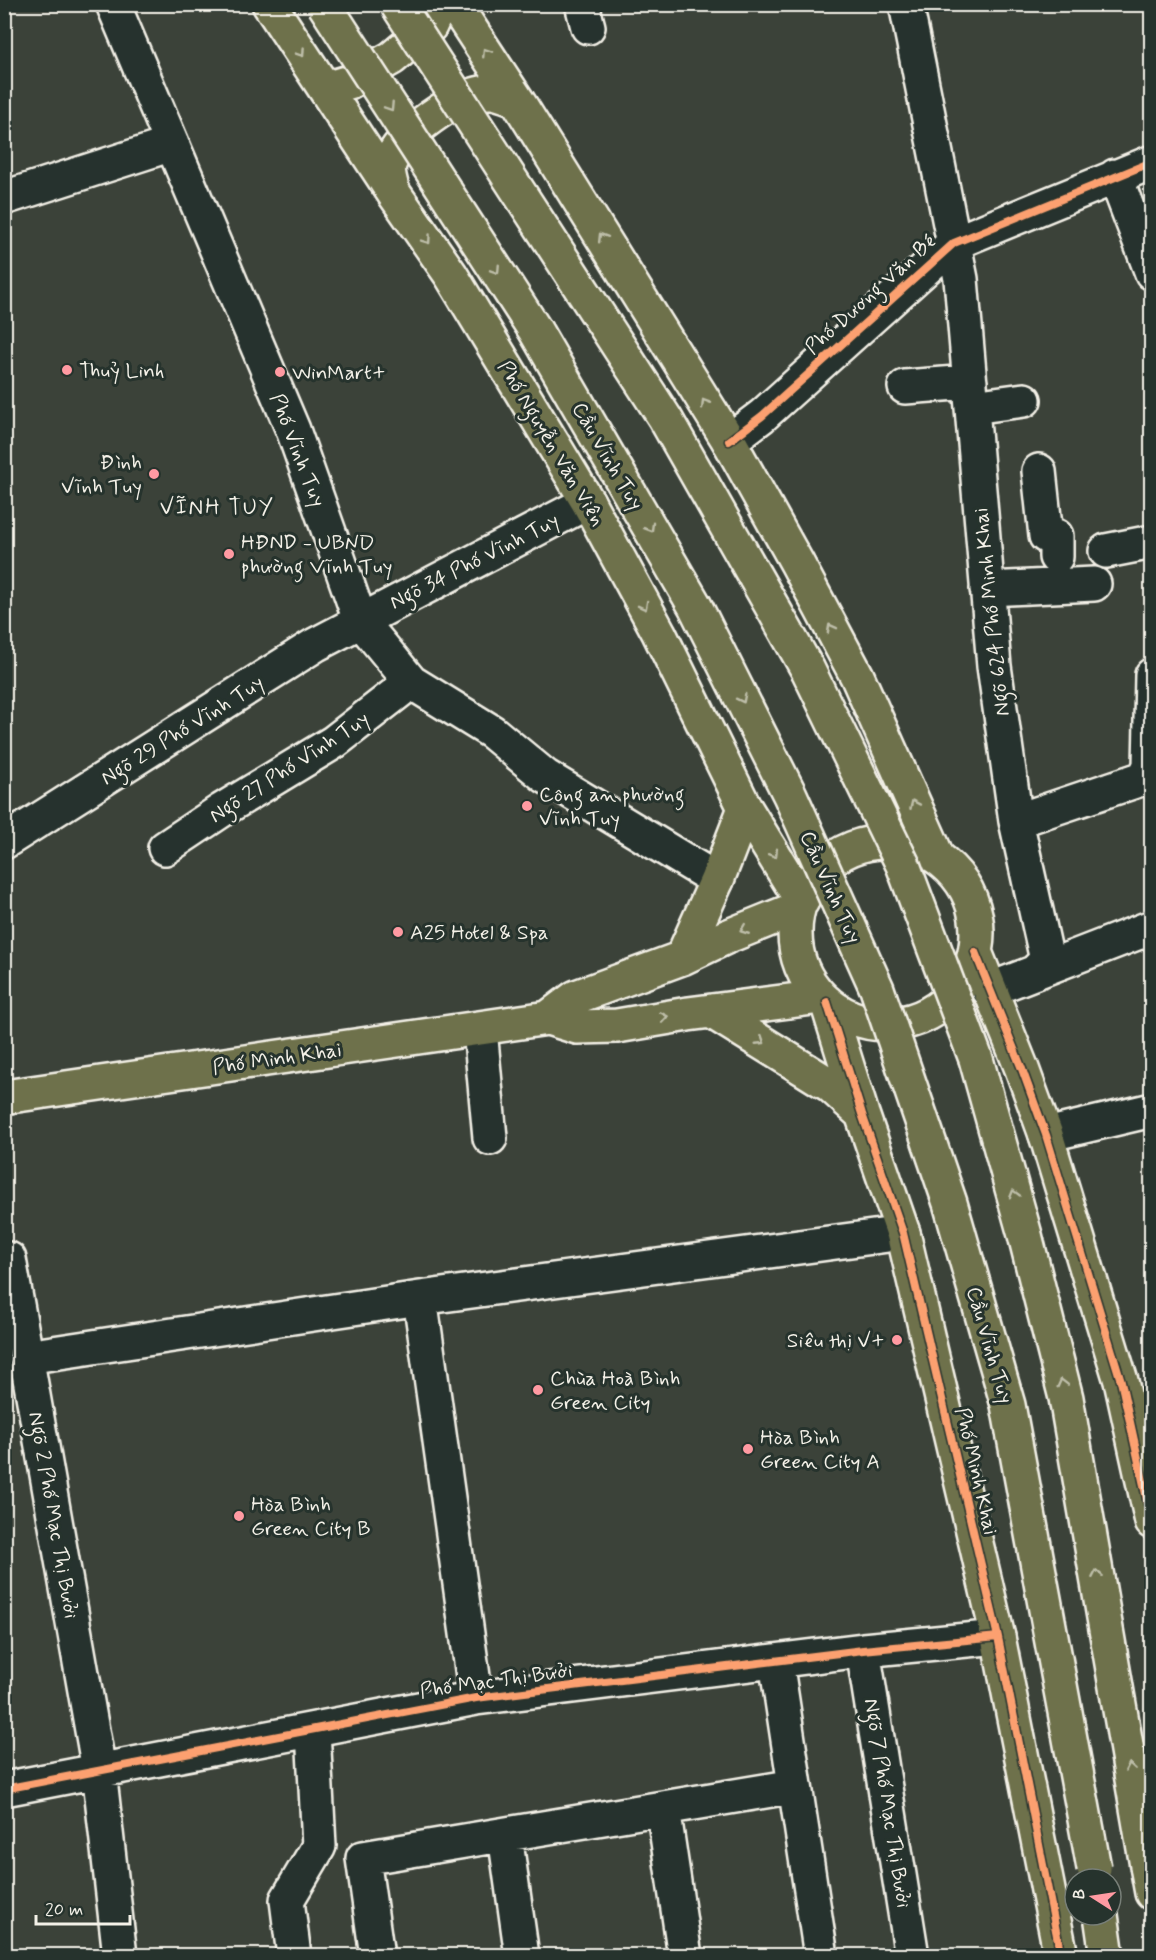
<svg xmlns="http://www.w3.org/2000/svg" width="1156" height="1960" font-family="Mynerve,sans-serif">
<style>
.lines{fill:none;stroke-linecap:round;stroke-linejoin:round}
.minor-casing{stroke:#f4f1e8;stroke-width:38}
.major-casing{stroke:#f4f1e8;stroke-width:38}
.highway-casing{stroke:#f4f1e8;stroke-width:38}
.minor{stroke:#26332d;stroke-width:33}
.major{stroke:#6e714b;stroke-width:33}
.highway{stroke:#6e714b;stroke-width:33}
.highway-bridge-casing{stroke:#f4f1e8;stroke-width:38;stroke-linecap:butt}
.highway-bridge{stroke:#6e714b;stroke-width:33}
.cycleway-casing{stroke:#26332d;stroke-width:11}
.cycleway{stroke:#fca06f;stroke-width:8}
.oneway{stroke:#bebea9}
.poi-dot{fill:#ff9aa2;stroke:#26332d;stroke-width:2}
.labels{text-anchor:middle;stroke-width:6;stroke-linejoin:round;paint-order:stroke}
.street-label{font-size:21px;fill:#f4f1e8;stroke:#26332d}
.poi-label{font-size:21px;fill:#f4f1e8;stroke:#26332d;text-anchor:start}
.neighbourhood-label{font-size:22px;letter-spacing:1.5px;fill:#f4f1e8;stroke:#26332d}
</style>
<rect width="100%" height="100%" fill="#3b4239"/>
<filter id="ink" filterUnits="userSpaceOnUse"><feTurbulence type="fractalNoise" baseFrequency=".0167" numOctaves="2"/><feDisplacementMap in="SourceGraphic" scale="12" xChannelSelector="R" yChannelSelector="G"/><feConvolveMatrix kernelMatrix="1 2 1 2 8 2 1 2 1" color-interpolation-filters="sRGB"/></filter>
<g filter="url(#ink)">
<g class="lines">
<defs>
<path id="minor" d="M113 4 293 430 360 620 411 682 492 732 545 776 717 880
M582 4 588 27
M906 4 961 279 994 666 1016 821 1047 960 1035 972
M1115 176 1152 273
M4 198 172 144
M905 387 970 382
M972 407 1024 400
M729 441 762 416 954 243 1152 162
M1039 471 1046 536H1056V557
M1106 551 1152 542
M987 589 1094 584
M1016 821 1144 778 1150 766 1152 675
M4 842 315 645 588 502
M165 848 222 810 334 742 411 682
M989 990 1152 927
M480 1029 490 1138
M1046 1135 1152 1110
M9 1259 99 1770 120 1956
M420 1298 476 1698
M26 1357 420 1298 903 1233
M863 1650 912 1956
M776 1661 821 1956
M4 1789 476 1698 863 1650 998 1637
M663 1808 685 1956
M505 1835 522 1956
M294 1956 287 1900 319 1846 313 1730
M377 1956 363 1858 795 1786"/>
<path id="major" d="M269 4 393 192 451 275 588 502 659 633 745 808 802 901
M454 4 517 100 729 441 797 563 857 676 938 858
M321 82 332 87 349 82 392 58 430 26 440 4
M393 192C391 184 387 173 389 165 397 135 459 92 490 92 499 92 509 97 517 100
M795 933a91 91 0 1 1 182 0a91 91 0 1 1-182 0Z
M975 952 1022 1069 1046 1135 1121 1381 1152 1522
M682 958 717 880 745 808
M827 1002 862 1114 903 1233 998 1637 1061 1956
M711 1011 830 1085 862 1114
M548 1018 576 997 682 958 726 937 798 908
M4 1097 548 1018 577 1027 617 1026 688 1014 821 997"/>
<path id="highway" d="M1147 1866 1152 1893
M1101 1915 1107 1956"/>
</defs>
<!-- minor casing -->
<use href="#minor" class="minor-casing"/>
<!-- major casing -->
<use href="#major" class="major-casing"/>
<!-- highway casing -->
<use href="#highway" class="highway-casing"/>
<!-- minor -->
<use href="#minor" class="minor"/>
<!-- major -->
<use href="#major" class="major"/>
<!-- highway -->
<use href="#highway" class="highway"/>
<defs>
<path id="highway-bridge" d="M324 4 535 330 695 606 790 795 877 989 950 1203 1008 1405 1094 1868
M397 4 665 418 808 670 903 865 976 1059 1025 1235 1066 1398 1147 1866"/>
</defs>
<!-- highway-bridge casing -->
<use href="#highway-bridge" class="highway-bridge-casing"/>
<!-- highway-bridge -->
<use href="#highway-bridge" class="highway-bridge"/>
<defs>
<path id="cycleway" d="M729 441 762 416 954 243 1152 162
M975 952 1022 1069 1046 1135 1121 1381 1152 1522
M827 1002 862 1114 903 1233 998 1637 1061 1956
M4 1789 476 1698 863 1650 998 1637"/>
</defs>
<!-- cycleway casing -->
<use href="#cycleway" class="cycleway-casing"/>
<!-- cycleway -->
<use href="#cycleway" class="cycleway"/>
</g>
<!-- one-way arrows -->
<defs><path id="oneway-chevron" d="M-2-3.5L2.5 0L-2 3.5" fill="none" stroke-width="1.6" stroke-linecap="round" stroke-linejoin="round" transform="scale(1.5)"/></defs>
<g class="oneway">
<use href="#oneway-chevron" transform="translate(486 52) rotate(-123)"/>
<use href="#oneway-chevron" transform="translate(301 53) rotate(56)"/>
<use href="#oneway-chevron" transform="translate(390 107) rotate(57)"/>
<use href="#oneway-chevron" transform="translate(602 237) rotate(-122)"/>
<use href="#oneway-chevron" transform="translate(427 240) rotate(55)"/>
<use href="#oneway-chevron" transform="translate(496 270) rotate(57)"/>
<use href="#oneway-chevron" transform="translate(705 403) rotate(-122)"/>
<use href="#oneway-chevron" transform="translate(650 528) rotate(60)"/>
<use href="#oneway-chevron" transform="translate(644 606) rotate(62)"/>
<use href="#oneway-chevron" transform="translate(831 628) rotate(-118)"/>
<use href="#oneway-chevron" transform="translate(742 699) rotate(63)"/>
<use href="#oneway-chevron" transform="translate(914 804) rotate(-114)"/>
<use href="#oneway-chevron" transform="translate(774 854) rotate(59)"/>
<use href="#oneway-chevron" transform="translate(744 930) rotate(158)"/>
<use href="#oneway-chevron" transform="translate(664 1017) rotate(-9)"/>
<use href="#oneway-chevron" transform="translate(761 1041) rotate(33)"/>
<use href="#oneway-chevron" transform="translate(1014 1194) rotate(-106)"/>
<use href="#oneway-chevron" transform="translate(1062 1383) rotate(-104)"/>
<use href="#oneway-chevron" transform="translate(1097 1574) rotate(-100)"/>
<use href="#oneway-chevron" transform="translate(1130 1767) rotate(-100)"/>
</g>
</g>
<!-- markers -->
<g class="poi-dot">
<circle cx="67" cy="370" r="6"/>
<circle cx="280" cy="372" r="6"/>
<circle cx="154" cy="474" r="6"/>
<circle cx="229" cy="554" r="6"/>
<circle cx="527" cy="806" r="6"/>
<circle cx="398" cy="932" r="6"/>
<circle cx="897" cy="1340" r="6"/>
<circle cx="538" cy="1390" r="6"/>
<circle cx="748" cy="1449" r="6"/>
<circle cx="239" cy="1516" r="6"/>
</g>
<g class="labels">
<!-- street labels -->
<g class="street-label">
<text transform="translate(870 294) rotate(-42)" y="7">Phố Dương Văn Bé</text>
<text transform="translate(552 443) rotate(59)" y="7">Phố Nguyễn Văn Viên</text>
<text transform="translate(298 450) rotate(69)" y="7">Phố Vĩnh Tuy</text>
<text transform="translate(608 456) rotate(60)" y="7">Cầu Vĩnh Tuy</text>
<text transform="translate(474 561) rotate(-27)" y="7">Ngõ 34 Phố Vĩnh Tuy</text>
<text transform="translate(991 612) rotate(-96)" y="7">Ngõ 624 Phố Minh Khai</text>
<text transform="translate(182 730) rotate(-32)" y="7">Ngõ 29 Phố Vĩnh Tuy</text>
<text transform="translate(289 767) rotate(-33)" y="7">Ngõ 27 Phố Vĩnh Tuy</text>
<text transform="translate(831 887) rotate(66)" y="7">Cầu Vĩnh Tuy</text>
<text transform="translate(277 1058) rotate(-8)" y="7">Phố Minh Khai</text>
<text transform="translate(990 1345) rotate(74)" y="7">Cầu Vĩnh Tuy</text>
<text transform="translate(977 1471) rotate(77)" y="7">Phố Minh Khai</text>
<text transform="translate(54 1515) rotate(80)" y="7">Ngõ 2 Phố Mạc Thị Bưởi</text>
<text transform="translate(496 1680) rotate(-8)" y="7">Phố Mạc Thị Bưởi</text>
<text transform="translate(888 1803) rotate(81)" y="7">Ngõ 7 Phố Mạc Thị Bưởi</text>
</g>
<!-- poi labels -->
<g class="poi-label">
<text x="79" y="377">Thuỷ Linh</text>
<text x="292" y="379">WinMart+</text>
<text x="142" y="469" text-anchor="end">Đình<tspan x="142" dy="24">Vĩnh Tuy</tspan></text>
<text x="241" y="549">HĐND - UBND<tspan x="241" dy="24">phường Vĩnh Tuy</tspan></text>
<text x="539" y="801">Công an phường<tspan x="539" dy="24">Vĩnh Tuy</tspan></text>
<text x="410" y="939">A25 Hotel &amp; Spa</text>
<text x="885" y="1347" text-anchor="end">Siêu thị V+</text>
<text x="550" y="1385">Chùa Hoà Bình<tspan x="550" dy="24">Green City</tspan></text>
<text x="760" y="1444">Hòa Bình<tspan x="760" dy="24">Green City A</tspan></text>
<text x="251" y="1511">Hòa Bình<tspan x="251" dy="24">Green City B</tspan></text>
</g>
<!-- neighbourhood labels -->
<g class="neighbourhood-label">
<text x="217" y="514">VĨNH TUY</text>
</g>
</g>
<!-- margin -->
<rect width="1156" height="1960" fill="none" stroke="#26332d" stroke-width="24"/>
<rect x="12" y="12" width="1132" height="1936" fill="none" stroke="#f4f1e8" stroke-width="2" filter="url(#ink)"/>
<!-- north arrow -->
<g transform="translate(1093 1897) rotate(282)"><circle r="28" fill="#26332d" stroke="#787f78" stroke-width="1.5"/>
<path d="M0-4.5L10 22L0 15L-10 22Z" fill="#ff9aa2"/>
<text y="-9" font-size="16" font-weight="bold" text-anchor="middle" fill="#f4f1e8">B</text>
</g>
<!-- scale -->
<path d="M36 1915v9h94v-9" fill="none" stroke="#f4f1e8" stroke-width="3"/>
<text x="45" y="1915" font-size="18" fill="#f4f1e8" stroke="#26332d" stroke-width="4.5" paint-order="stroke">20 m</text>
</svg>
